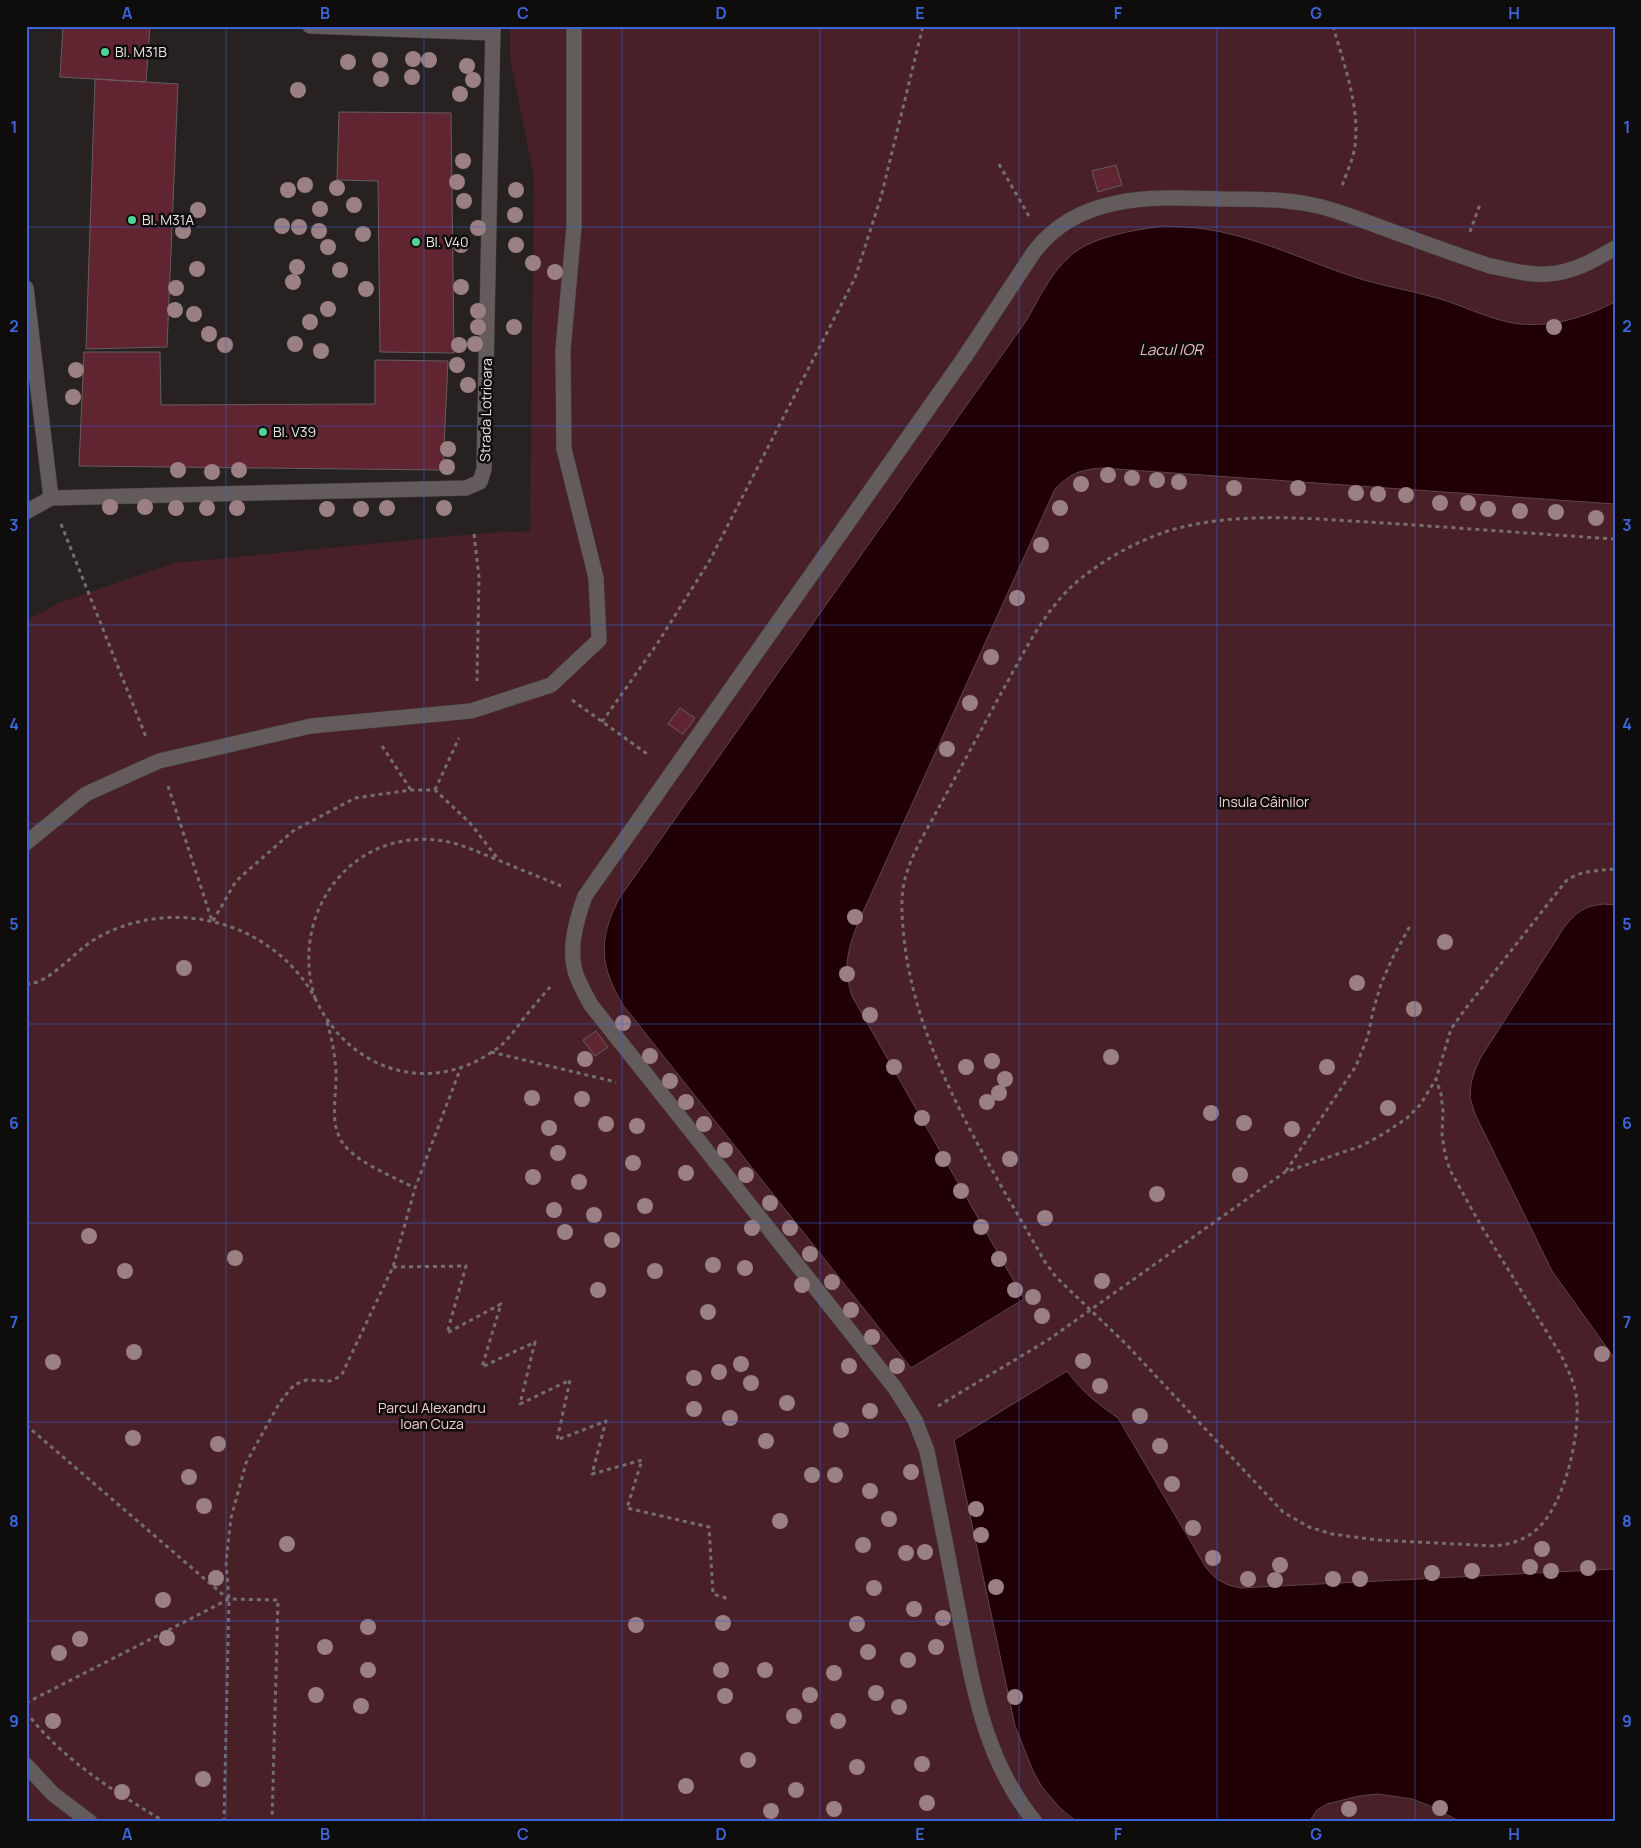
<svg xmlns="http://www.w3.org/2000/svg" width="1641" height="1848" font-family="Manrope,sans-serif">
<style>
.green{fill:#4a2028}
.water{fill:#200005;stroke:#5d4548}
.building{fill:#602531;stroke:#655d5d}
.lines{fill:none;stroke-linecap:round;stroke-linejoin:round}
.service-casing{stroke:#454040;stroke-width:16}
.pedestrian-casing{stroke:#454040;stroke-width:16}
.minor-casing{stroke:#454040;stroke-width:16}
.path{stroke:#746e6f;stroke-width:3;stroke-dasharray:4 4;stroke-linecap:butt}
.service{stroke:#645b5c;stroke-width:15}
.pedestrian{stroke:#645b5c;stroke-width:15}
.minor{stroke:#645b5c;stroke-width:15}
.tree{fill:#9a8083}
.grid{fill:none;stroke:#3c65da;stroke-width:1;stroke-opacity:0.55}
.poi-dot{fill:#50d398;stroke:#0f0c0c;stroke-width:2}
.labels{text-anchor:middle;stroke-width:5;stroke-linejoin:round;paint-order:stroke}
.poi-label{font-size:14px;fill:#ebe6e6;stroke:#0f0c0c;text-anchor:start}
.street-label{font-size:14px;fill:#ebe6e6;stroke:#0f0c0c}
.park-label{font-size:14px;fill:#f7ced3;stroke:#0f0c0c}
.water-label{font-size:15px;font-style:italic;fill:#f7bbc2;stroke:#0f0c0c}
.neatline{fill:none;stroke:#3c65da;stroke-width:2}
.grid-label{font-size:16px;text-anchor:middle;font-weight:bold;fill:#3c65da}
</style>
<rect width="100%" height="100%" fill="#282122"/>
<!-- green -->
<path class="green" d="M510 26H1615V302L1592 313 1570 320 1548 324H1520L1498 320 1438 298 1364 280 1252 241 1206 229 1164 226 1053 276 1026 321 620 897C616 906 610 915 607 925 596 960 614 992 633 1019L852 996C843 968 847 951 858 923L1049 501C1061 476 1074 470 1102 468L1615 504V905L1589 906 1578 911 1475 1070C1470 1088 1469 1096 1475 1114L1552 1271 1615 1359V1569L1241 1588C1224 1585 1215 1580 1205 1566L1097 1403 1078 1387 1067 1371 954 1440 1015 1726 1033 1771 1042 1787 1060 1808 1077 1822H26V621L61 602 175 563 474 534 530 531 534 178 510 57Z
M1378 1794C1411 1797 1432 1807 1461 1822H1309C1319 1798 1356 1796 1378 1794Z"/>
<!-- water -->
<path class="water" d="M1164 226C1178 227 1192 227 1205 229 1260 237 1311 264 1364 280 1388 287 1413 291 1437 298 1465 306 1492 321 1520 324 1554 327 1585 317 1615 302V504L1102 468C1079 470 1071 473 1055 489L858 923C847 951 843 968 852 996L1024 1299 911 1368 623 1005C599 965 598 938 620 897L1026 321C1039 299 1050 274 1069 257 1091 236 1135 230 1164 226Z
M1603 904 1615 905V1359L1552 1271 1475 1114 1470 1098 1471 1083 1475 1070 1481 1057 1565 926C1578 911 1583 907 1603 904Z
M1067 1371C1082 1392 1097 1403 1118 1418L1205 1566C1215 1580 1224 1585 1241 1588L1615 1569V1822H1461L1428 1805 1412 1799 1378 1794 1359 1796 1327 1804 1317 1810 1309 1822H1077L1060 1808 1042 1787 1033 1771 1015 1726 954 1440Z"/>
<!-- building -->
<path class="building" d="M63 26H150L146 82 60 77Z
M95 79 178 84 167 347 86 349Z
M339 112 451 113 454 353 380 352 378 181 337 180Z
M1116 165 1122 185 1098 192 1092 171Z
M84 352H160L161 405 375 404V360L448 361 443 470 79 466Z
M680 708 695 718 683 734 668 724Z
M596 1031 608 1047 595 1056 583 1040Z"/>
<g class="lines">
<defs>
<path id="service" d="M310 26 493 33"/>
<path id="pedestrian" d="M26 843 86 794 159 761 311 726 471 711 551 685 599 640 596 578 564 449 563 350 574 227V26
M26 1765 53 1794 90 1822
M1035 1822C984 1760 973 1685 958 1609 948 1556 938 1504 927 1451L915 1420 895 1388 591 1005C586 996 581 987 577 977 567 951 576 921 585 896L964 358 1034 252C1079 192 1155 197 1223 199 1253 199 1284 199 1313 205 1334 209 1355 218 1375 225 1413 239 1451 253 1490 266 1508 269 1529 276 1547 274 1572 273 1593 261 1615 248"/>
<path id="minor" d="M26 288 51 498
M26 512 51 498 466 488 480 482 484 469 493 26"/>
</defs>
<!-- service casing -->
<use href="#service" class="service-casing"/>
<!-- pedestrian casing -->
<use href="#pedestrian" class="pedestrian-casing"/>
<!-- minor casing -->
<use href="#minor" class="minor-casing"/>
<!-- path -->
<path class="path" d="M1333 26C1344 65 1360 106 1355 146 1353 160 1346 174 1342 186
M999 164 1030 218
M1470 232 1480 204
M61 524 146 737
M474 534 479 577 477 681
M1615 539C1538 534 1461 528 1384 523 1313 519 1237 510 1168 531 1134 542 1097 563 1071 587 1040 617 1020 660 999 697 979 734 959 771 939 807 927 830 911 854 905 879 900 898 902 918 904 938 916 1053 989 1163 1045 1262L1056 1277 1125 1343 1283 1512 1309 1527 1332 1534 1377 1540 1495 1546C1511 1544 1525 1540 1537 1529 1565 1505 1582 1430 1576 1394 1573 1380 1567 1368 1561 1355L1480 1224 1450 1170 1445 1154 1442 1135 1443 1111 1441 1094 1436 1079 1451 1029 1466 1008 1566 881C1582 870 1595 871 1615 869
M572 700 650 756
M602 722 657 644 710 560 855 278 881 197 923 26
M382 746 411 790
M168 786 212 921
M435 790 459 738
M213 921 236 881 293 831 355 798 411 790H435L470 823 498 859
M26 984C48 985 75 951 95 939 171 895 272 920 315 998 288 913 352 826 444 841 462 844 480 853 498 860 519 869 540 877 561 886
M315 998C349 1072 432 1098 499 1047 509 1039 516 1028 524 1018 533 1007 542 996 551 986
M327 1022C332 1039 335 1055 336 1072 337 1100 326 1131 351 1152 366 1166 396 1178 415 1188
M491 1052 616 1082
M1286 1171 1356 1066 1368 1036 1373 1011 1381 984 1392 959 1411 924
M393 1267 466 1266 447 1333 501 1304 482 1367 535 1342 520 1404 570 1380 557 1440 606 1421 592 1474 642 1460 627 1508 709 1527 713 1594 729 1599
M938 1406 1048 1340 1285 1172 1361 1146 1385 1133 1407 1118 1420 1105 1436 1079
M26 1425 228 1599
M26 1703 229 1599 278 1600 272 1822
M26 1712C64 1761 112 1790 165 1822
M224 1821 252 1822
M224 1822 229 1599 226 1562 231 1518 246 1463 280 1402 294 1385 306 1380 330 1381 339 1377 342 1374 393 1267 415 1188 461 1067"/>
<!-- service -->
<use href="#service" class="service"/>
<!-- pedestrian -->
<use href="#pedestrian" class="pedestrian"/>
<!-- minor -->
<use href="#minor" class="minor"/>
</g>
<!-- trees -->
<g class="tree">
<circle cx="413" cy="59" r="8"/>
<circle cx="380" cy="60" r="8"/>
<circle cx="429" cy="60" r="8"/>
<circle cx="348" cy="62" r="8"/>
<circle cx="467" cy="66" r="8"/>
<circle cx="412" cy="77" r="8"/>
<circle cx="381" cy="79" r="8"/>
<circle cx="473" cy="80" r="8"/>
<circle cx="298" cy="90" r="8"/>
<circle cx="460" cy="94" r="8"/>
<circle cx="463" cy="161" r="8"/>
<circle cx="457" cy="182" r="8"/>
<circle cx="305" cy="185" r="8"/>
<circle cx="337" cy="188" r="8"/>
<circle cx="288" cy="190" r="8"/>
<circle cx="516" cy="190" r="8"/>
<circle cx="464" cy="201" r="8"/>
<circle cx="354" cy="205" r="8"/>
<circle cx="320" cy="209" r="8"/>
<circle cx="198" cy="210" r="8"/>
<circle cx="515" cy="215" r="8"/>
<circle cx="282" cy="226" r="8"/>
<circle cx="299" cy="227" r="8"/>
<circle cx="478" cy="228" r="8"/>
<circle cx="183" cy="231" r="8"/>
<circle cx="319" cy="231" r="8"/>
<circle cx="363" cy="234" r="8"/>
<circle cx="461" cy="245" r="8"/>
<circle cx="516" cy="245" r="8"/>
<circle cx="328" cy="247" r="8"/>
<circle cx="533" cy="263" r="8"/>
<circle cx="297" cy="267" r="8"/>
<circle cx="197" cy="269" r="8"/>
<circle cx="340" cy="270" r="8"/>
<circle cx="555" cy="272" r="8"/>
<circle cx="293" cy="282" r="8"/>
<circle cx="461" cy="287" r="8"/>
<circle cx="176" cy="288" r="8"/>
<circle cx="366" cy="289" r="8"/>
<circle cx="328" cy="309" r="8"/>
<circle cx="175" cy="310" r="8"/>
<circle cx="478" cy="311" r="8"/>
<circle cx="194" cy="314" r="8"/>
<circle cx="310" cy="322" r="8"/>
<circle cx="478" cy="327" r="8"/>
<circle cx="514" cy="327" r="8"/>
<circle cx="1554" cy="327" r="8"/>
<circle cx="209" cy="334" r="8"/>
<circle cx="295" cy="344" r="8"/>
<circle cx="475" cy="344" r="8"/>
<circle cx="225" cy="345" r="8"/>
<circle cx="459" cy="345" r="8"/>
<circle cx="321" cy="351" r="8"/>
<circle cx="457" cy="365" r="8"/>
<circle cx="76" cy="370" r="8"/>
<circle cx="468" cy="385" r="8"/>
<circle cx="73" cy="397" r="8"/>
<circle cx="448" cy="449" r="8"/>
<circle cx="447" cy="467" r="8"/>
<circle cx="178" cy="470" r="8"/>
<circle cx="239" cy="470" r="8"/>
<circle cx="212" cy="472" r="8"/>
<circle cx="1108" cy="475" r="8"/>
<circle cx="1132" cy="478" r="8"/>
<circle cx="1157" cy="480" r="8"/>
<circle cx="1179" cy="482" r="8"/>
<circle cx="1081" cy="484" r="8"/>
<circle cx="1234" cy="488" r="8"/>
<circle cx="1298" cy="488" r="8"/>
<circle cx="1356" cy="493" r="8"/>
<circle cx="1378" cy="494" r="8"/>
<circle cx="1406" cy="495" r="8"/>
<circle cx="1440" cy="503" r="8"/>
<circle cx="1468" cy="503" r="8"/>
<circle cx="110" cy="507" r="8"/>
<circle cx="145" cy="507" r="8"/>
<circle cx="176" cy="508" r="8"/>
<circle cx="207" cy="508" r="8"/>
<circle cx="237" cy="508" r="8"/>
<circle cx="387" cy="508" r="8"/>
<circle cx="444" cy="508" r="8"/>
<circle cx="1060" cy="508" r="8"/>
<circle cx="327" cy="509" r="8"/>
<circle cx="361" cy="509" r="8"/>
<circle cx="1488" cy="509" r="8"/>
<circle cx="1520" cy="511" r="8"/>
<circle cx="1556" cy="512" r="8"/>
<circle cx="1596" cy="518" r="8"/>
<circle cx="1041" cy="545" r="8"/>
<circle cx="1017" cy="598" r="8"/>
<circle cx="991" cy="657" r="8"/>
<circle cx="970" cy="703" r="8"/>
<circle cx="947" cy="749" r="8"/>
<circle cx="855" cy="917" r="8"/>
<circle cx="1445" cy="942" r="8"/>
<circle cx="184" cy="968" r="8"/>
<circle cx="847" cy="974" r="8"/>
<circle cx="1357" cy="983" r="8"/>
<circle cx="1414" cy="1009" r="8"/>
<circle cx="870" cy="1015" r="8"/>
<circle cx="623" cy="1023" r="8"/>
<circle cx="650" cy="1056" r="8"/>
<circle cx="1111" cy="1057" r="8"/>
<circle cx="585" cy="1059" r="8"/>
<circle cx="992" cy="1061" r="8"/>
<circle cx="894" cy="1067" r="8"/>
<circle cx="966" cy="1067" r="8"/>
<circle cx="1327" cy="1067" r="8"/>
<circle cx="1005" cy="1079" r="8"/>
<circle cx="670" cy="1081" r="8"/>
<circle cx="999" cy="1093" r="8"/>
<circle cx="532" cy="1098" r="8"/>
<circle cx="582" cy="1099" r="8"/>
<circle cx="686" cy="1102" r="8"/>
<circle cx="987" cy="1102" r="8"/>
<circle cx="1388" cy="1108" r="8"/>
<circle cx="1211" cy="1113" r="8"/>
<circle cx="922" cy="1118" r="8"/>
<circle cx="1244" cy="1123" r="8"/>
<circle cx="606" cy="1124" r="8"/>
<circle cx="704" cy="1124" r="8"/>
<circle cx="637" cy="1126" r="8"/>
<circle cx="549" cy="1128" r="8"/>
<circle cx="1292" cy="1129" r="8"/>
<circle cx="725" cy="1150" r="8"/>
<circle cx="558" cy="1153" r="8"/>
<circle cx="943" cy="1159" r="8"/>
<circle cx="1010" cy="1159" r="8"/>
<circle cx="633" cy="1163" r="8"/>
<circle cx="686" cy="1173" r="8"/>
<circle cx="746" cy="1175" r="8"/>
<circle cx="1240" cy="1175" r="8"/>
<circle cx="533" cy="1177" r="8"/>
<circle cx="579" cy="1182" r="8"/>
<circle cx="961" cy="1191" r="8"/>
<circle cx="1157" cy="1194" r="8"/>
<circle cx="770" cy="1203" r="8"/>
<circle cx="645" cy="1206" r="8"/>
<circle cx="554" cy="1210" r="8"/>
<circle cx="594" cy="1215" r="8"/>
<circle cx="1045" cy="1218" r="8"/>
<circle cx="981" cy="1227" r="8"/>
<circle cx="752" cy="1228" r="8"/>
<circle cx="790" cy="1228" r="8"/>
<circle cx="565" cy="1232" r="8"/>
<circle cx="89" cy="1236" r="8"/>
<circle cx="612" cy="1240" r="8"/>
<circle cx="810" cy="1254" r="8"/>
<circle cx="235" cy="1258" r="8"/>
<circle cx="999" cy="1259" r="8"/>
<circle cx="713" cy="1265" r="8"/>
<circle cx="745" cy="1268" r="8"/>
<circle cx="125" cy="1271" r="8"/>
<circle cx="655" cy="1271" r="8"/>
<circle cx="1102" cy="1281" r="8"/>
<circle cx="832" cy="1282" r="8"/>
<circle cx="802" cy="1285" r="8"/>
<circle cx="598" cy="1290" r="8"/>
<circle cx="1015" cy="1290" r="8"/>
<circle cx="1033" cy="1297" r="8"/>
<circle cx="851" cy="1310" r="8"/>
<circle cx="708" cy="1312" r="8"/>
<circle cx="1042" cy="1316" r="8"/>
<circle cx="872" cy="1337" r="8"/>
<circle cx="134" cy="1352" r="8"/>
<circle cx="1602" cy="1354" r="8"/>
<circle cx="1083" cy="1361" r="8"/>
<circle cx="53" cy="1362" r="8"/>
<circle cx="741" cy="1364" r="8"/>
<circle cx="849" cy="1366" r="8"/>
<circle cx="897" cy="1366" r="8"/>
<circle cx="719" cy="1372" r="8"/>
<circle cx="694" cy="1378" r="8"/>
<circle cx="751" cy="1383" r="8"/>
<circle cx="1100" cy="1386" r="8"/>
<circle cx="787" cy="1403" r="8"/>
<circle cx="694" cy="1409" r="8"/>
<circle cx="870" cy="1411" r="8"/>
<circle cx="1140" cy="1416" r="8"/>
<circle cx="730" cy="1418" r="8"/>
<circle cx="841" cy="1430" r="8"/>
<circle cx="133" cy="1438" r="8"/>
<circle cx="766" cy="1441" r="8"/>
<circle cx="218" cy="1444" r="8"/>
<circle cx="1160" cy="1446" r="8"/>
<circle cx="911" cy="1472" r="8"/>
<circle cx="812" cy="1475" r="8"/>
<circle cx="835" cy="1475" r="8"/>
<circle cx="189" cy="1477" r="8"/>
<circle cx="1172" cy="1484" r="8"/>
<circle cx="870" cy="1491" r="8"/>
<circle cx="204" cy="1506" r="8"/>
<circle cx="976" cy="1509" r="8"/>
<circle cx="889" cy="1519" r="8"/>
<circle cx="780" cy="1521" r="8"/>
<circle cx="1193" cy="1528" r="8"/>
<circle cx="981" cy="1535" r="8"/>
<circle cx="287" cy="1544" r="8"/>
<circle cx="863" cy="1545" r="8"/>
<circle cx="1542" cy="1549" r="8"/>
<circle cx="925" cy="1552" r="8"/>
<circle cx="906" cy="1553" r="8"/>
<circle cx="1213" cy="1558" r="8"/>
<circle cx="1280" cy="1565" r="8"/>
<circle cx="1530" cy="1567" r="8"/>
<circle cx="1588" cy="1568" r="8"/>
<circle cx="1472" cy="1571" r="8"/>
<circle cx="1551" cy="1571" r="8"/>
<circle cx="1432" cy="1573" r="8"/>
<circle cx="216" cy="1578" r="8"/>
<circle cx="1248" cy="1579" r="8"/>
<circle cx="1333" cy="1579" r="8"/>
<circle cx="1360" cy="1579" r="8"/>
<circle cx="1275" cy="1580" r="8"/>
<circle cx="996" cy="1587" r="8"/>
<circle cx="874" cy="1588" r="8"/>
<circle cx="163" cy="1600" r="8"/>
<circle cx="914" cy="1609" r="8"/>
<circle cx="943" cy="1618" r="8"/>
<circle cx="723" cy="1623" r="8"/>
<circle cx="857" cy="1624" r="8"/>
<circle cx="636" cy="1625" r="8"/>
<circle cx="368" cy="1627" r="8"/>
<circle cx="167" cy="1638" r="8"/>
<circle cx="80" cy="1639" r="8"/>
<circle cx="325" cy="1647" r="8"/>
<circle cx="936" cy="1647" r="8"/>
<circle cx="868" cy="1652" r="8"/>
<circle cx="59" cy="1653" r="8"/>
<circle cx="908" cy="1660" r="8"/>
<circle cx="368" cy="1670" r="8"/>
<circle cx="721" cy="1670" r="8"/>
<circle cx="765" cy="1670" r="8"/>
<circle cx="834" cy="1673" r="8"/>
<circle cx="876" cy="1693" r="8"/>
<circle cx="316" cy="1695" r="8"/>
<circle cx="810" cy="1695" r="8"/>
<circle cx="725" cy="1696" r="8"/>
<circle cx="1015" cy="1697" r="8"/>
<circle cx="361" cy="1706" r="8"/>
<circle cx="899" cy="1707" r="8"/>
<circle cx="794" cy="1716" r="8"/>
<circle cx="53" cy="1721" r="8"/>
<circle cx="838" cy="1721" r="8"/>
<circle cx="748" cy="1760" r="8"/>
<circle cx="922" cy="1764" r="8"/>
<circle cx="857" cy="1767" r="8"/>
<circle cx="203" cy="1779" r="8"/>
<circle cx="686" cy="1786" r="8"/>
<circle cx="796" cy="1790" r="8"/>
<circle cx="122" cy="1792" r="8"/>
<circle cx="927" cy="1803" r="8"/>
<circle cx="1440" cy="1808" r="8"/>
<circle cx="834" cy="1809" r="8"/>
<circle cx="1349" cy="1809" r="8"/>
<circle cx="771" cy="1811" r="8"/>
</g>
<!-- grid -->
<path class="grid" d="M226 26V1822M424 26V1822M622 26V1822M820 26V1822M1019 26V1822M1217 26V1822M1415 26V1822M26 227H1615M26 426H1615M26 625H1615M26 824H1615M26 1024H1615M26 1223H1615M26 1422H1615M26 1621H1615"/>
<!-- markers -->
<g class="poi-dot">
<circle cx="105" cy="52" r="5"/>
<circle cx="132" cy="220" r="5"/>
<circle cx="416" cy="242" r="5"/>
<circle cx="263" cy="432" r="5"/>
</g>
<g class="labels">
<!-- poi labels -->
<g class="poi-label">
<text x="115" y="57">Bl. M31B</text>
<text x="142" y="225">Bl. M31A</text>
<text x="426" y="247">Bl. V40</text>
<text x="273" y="437">Bl. V39</text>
</g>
<!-- street labels -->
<g class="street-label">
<text transform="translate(486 410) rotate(-89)" y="5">Strada Lotrioara</text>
</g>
<!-- park labels -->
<g class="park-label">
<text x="1264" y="807">Insula Câinilor</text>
<text x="432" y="1413">Parcul Alexandru<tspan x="432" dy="16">Ioan Cuza</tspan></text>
</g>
<!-- water labels -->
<g class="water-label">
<text x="1171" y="355">Lacul IOR</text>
</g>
</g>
<!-- border -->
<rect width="1641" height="1848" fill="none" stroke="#0f0c0c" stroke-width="55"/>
<rect x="28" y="28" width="1586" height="1792" class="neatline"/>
<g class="grid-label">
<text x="127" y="19">A</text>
<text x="325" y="19">B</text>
<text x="523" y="19">C</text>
<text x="721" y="19">D</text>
<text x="920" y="19">E</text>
<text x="1118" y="19">F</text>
<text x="1316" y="19">G</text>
<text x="1514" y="19">H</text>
<text x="14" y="133">1</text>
<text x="1627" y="133">1</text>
<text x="14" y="332">2</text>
<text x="1627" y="332">2</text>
<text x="14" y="531">3</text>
<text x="1627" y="531">3</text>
<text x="14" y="730">4</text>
<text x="1627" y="730">4</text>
<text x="14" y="930">5</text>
<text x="1627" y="930">5</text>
<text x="14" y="1129">6</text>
<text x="1627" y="1129">6</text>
<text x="14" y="1328">7</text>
<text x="1627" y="1328">7</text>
<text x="14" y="1527">8</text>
<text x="1627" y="1527">8</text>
<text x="14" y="1727">9</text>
<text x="1627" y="1727">9</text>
<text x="127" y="1840">A</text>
<text x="325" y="1840">B</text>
<text x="523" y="1840">C</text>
<text x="721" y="1840">D</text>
<text x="920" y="1840">E</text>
<text x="1118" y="1840">F</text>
<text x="1316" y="1840">G</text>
<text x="1514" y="1840">H</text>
</g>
</svg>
